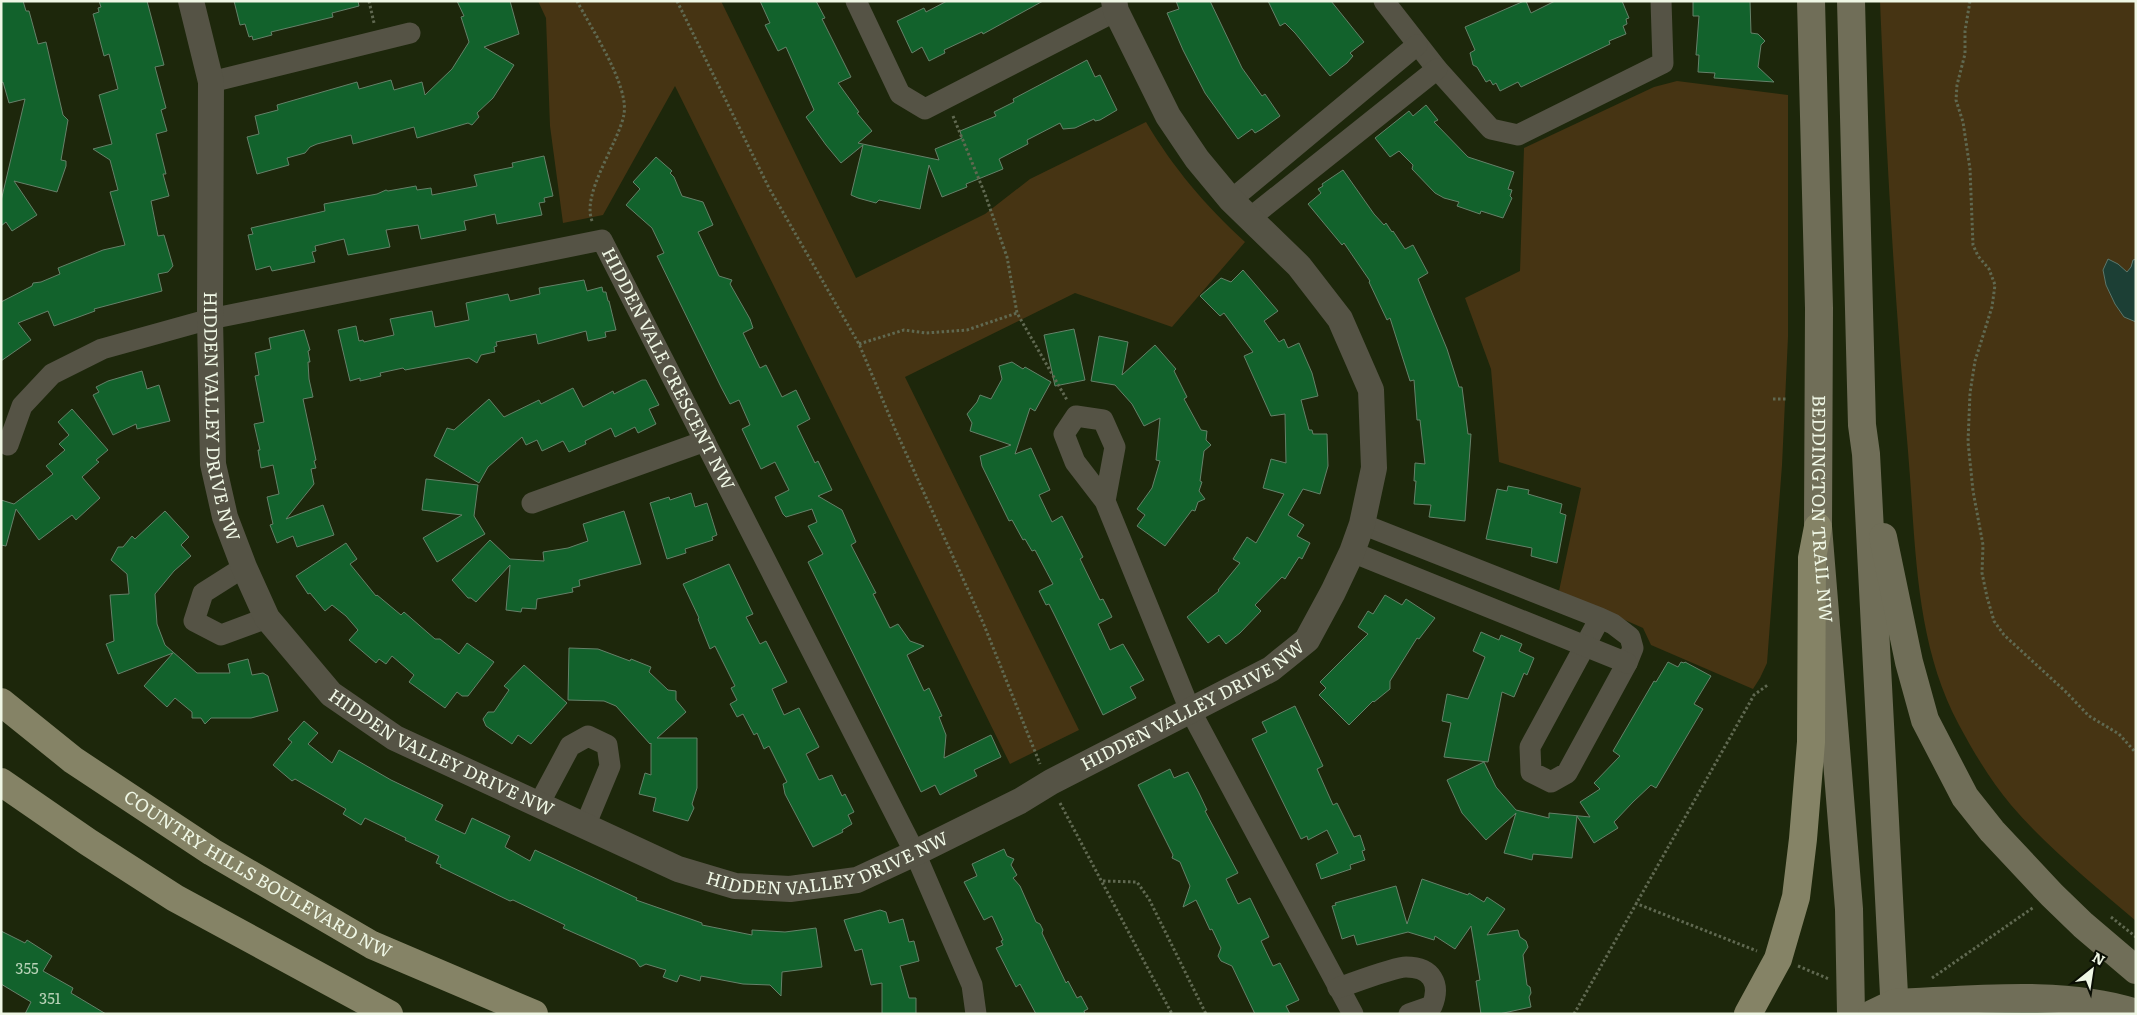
<svg xmlns="http://www.w3.org/2000/svg" width="2137" height="1015" font-family="Literata,serif">
<style>
.green{fill:#463413}
.water{fill:#1c3f35;stroke:#5b766a}
.building{fill:#12622c;stroke:#658169}
.lines{fill:none;stroke-linecap:round;stroke-linejoin:round}
.path{stroke:#606951;stroke-width:3;stroke-dasharray:2.5 2.5;stroke-linecap:butt}
.minor{stroke:#555345;stroke-width:21}
.tertiary{stroke:#555345;stroke-width:26}
.secondary{stroke:#706e58;stroke-width:28}
.primary{stroke:#858366;stroke-width:28}
.labels{text-anchor:middle;stroke-width:4.5;stroke-linejoin:round;paint-order:stroke}
.number-label{font-size:15px;fill:#b8d2b7}
.street-label{font-size:18px;fill:#eff7e5;stroke:#0a0e04}
</style>
<rect width="100%" height="100%" fill="#1d270b"/>
<!-- green -->
<path class="green" d="M538 1H721L856 278 985 214 1030 179 1146 122C1174 169 1205 205 1245 242L1172 327 1075 293 905 377 1079 730 1010 764 675 86 603 215 563 223 550 126 546 18Z
M1880 1H2136V921C2093 884 2048 848 2011 805 1991 781 1974 753 1959 725 1914 641 1916 544 1908 451 1895 302 1886 152 1880 1Z
M1677 81 1788 95V337L1782 465 1767 663 1760 678 1753 689 1651 645 1643 628 1559 591 1581 488 1499 462 1491 369 1465 298 1520 271 1524 148 1654 87Z"/>
<!-- water -->
<path class="water" d="M2108 259 2118 264 2127 272 2131 267 2133 260 2136 259V322L2124 317 2115 304 2106 285 2103 270Z"/>
<!-- building -->
<path class="building" d="M1 1H23L26 11H29L38 44 46 42 63 115 68 120 61 160 66 161V166L57 192 14 181 37 215 12 231 6 222 1 226V201L25 99 9 103 3 82 1 83Z
M99 1H147L164 65 155 67 166 108 161 110 167 131 156 134 166 174H163L169 196 151 201 158 236 164 235 173 266 168 272 158 274 162 291 94 309 95 311 54 326 48 311 18 323 31 340 1 361V302L32 286 33 283 41 282 60 274 58 268 103 250 125 245 110 192 118 190 110 160 93 149 112 144 99 95 118 89 109 54 104 56 93 14 99 12 98 8 101 7Z
M234 1H358L359 6 332 13 333 17 271 32 272 35 253 40 252 36 249 37 245 24 240 25Z
M457 1H510L519 34 484 47 514 65 493 98 477 113 479 117 472 125 468 123 417 138 414 127 353 144 351 135 317 144 310 147 305 153 287 158 289 165 257 174 247 137 259 134 255 116 278 110 277 105 357 82 359 89 391 80 394 90 422 82 425 95 452 69 469 42 461 17 464 16Z
M760 1H816L825 18 822 19 851 77 838 83 859 112 857 113 872 131 858 143 939 160 935 149 962 138 960 131 996 116 994 112 1014 102 1013 99 1087 60 1095 77 1100 75 1117 110 1100 120 1095 121 1094 119 1075 128 1063 129 1060 123 1027 140 1028 144 999 159 1003 169 966 184 967 187 942 197 929 165 920 209 879 200 876 203 858 198 851 195 863 145 841 163 826 145 806 117 814 110 786 47 778 51 765 25 770 23Z
M947 1H1043L983 34 982 32 944 50 945 53 929 61 922 47 912 53 897 21 924 8 926 12Z
M1176 1H1210L1242 68 1262 96 1265 94 1280 116 1262 129 1255 133 1252 129 1238 139 1205 93 1183 50 1167 13 1179 9Z
M1268 1H1331L1364 42 1350 53 1353 56 1347 63 1330 76 1295 33 1285 23 1280 26Z
M1524 1H1526L1531 13 1555 1H1622L1629 18 1626 19 1627 24 1623 26 1626 34 1609 41 1610 44 1521 87 1518 82 1500 91 1496 83 1493 85 1490 80 1486 82 1477 67 1473 65 1470 53 1475 50 1465 27Z
M1693 1H1750L1751 33 1758 34 1765 41 1761 45 1758 67 1774 82 1714 78 1715 73 1698 72 1699 55H1696L1699 16H1693Z
M1426 105 1438 120 1434 122 1468 157 1514 172 1508 189 1512 190 1510 196 1512 198 1503 218 1481 211 1480 214 1457 206 1459 202 1444 198 1435 193 1412 169 1413 165 1399 151 1390 157 1375 138 1409 111 1413 116Z
M544 156 553 196 544 198 545 202 539 203 542 215 497 224 495 214 464 221 466 230 421 239 418 225 386 230 390 247 348 255 344 239 315 246 316 251 312 252 315 262 272 271 270 266 256 270 248 235 253 234 251 228 325 211 324 204 377 194 386 190 388 191 416 186 417 190 431 188 432 195 477 186 474 175 513 167 512 163Z
M656 157 672 171 670 173 674 177 682 196 703 202 713 225 698 232 719 276 732 280 730 284 750 319 753 328 743 333 760 368 766 365 782 397 796 390 810 419 797 426 815 463 818 461 832 490 818 496 842 510 856 542 851 545 876 593 873 594 890 628 898 624 910 641 924 646 907 655 924 691 929 688 942 716 939 717 946 735 944 758 991 735 1001 757 974 770 977 776 951 789 940 795 935 785 921 792 808 562 823 554 808 526 817 522 812 509 786 517 783 514 775 497 789 490 775 462 761 469 742 429 750 425 739 400 730 404 721 387 657 256 664 253 652 228 626 205 640 189 633 182Z
M1343 170 1374 214 1384 225 1386 223 1392 232 1393 231 1405 249 1413 245 1428 273 1418 279 1447 349 1459 387H1462L1468 434H1471L1465 521 1429 517 1431 505 1414 504 1416 481H1414L1415 463 1425 464 1420 420H1417L1414 380 1410 381 1390 318 1387 320 1369 282 1370 281 1344 243 1342 245 1308 204 1321 193 1318 189 1323 186 1322 184Z
M1243 270 1278 311 1264 321 1279 342 1284 339 1288 348 1299 343 1312 373 1318 396 1301 400 1309 430H1312L1313 434H1327L1328 466 1320 494 1303 489 1288 515 1304 525 1297 536 1310 543 1302 559 1299 557 1285 579 1282 577 1255 605 1261 611 1240 633 1226 644 1219 635 1208 643 1187 617 1219 591 1218 590 1240 563 1233 559 1247 537 1256 543 1284 494 1263 488 1271 459 1286 463 1285 414 1271 416 1244 356 1253 352 1224 313 1220 316 1200 296 1221 278 1231 282Z
M584 280 587 291 602 287 603 292H606L608 301H609L616 330 605 332 606 337 588 341 586 331 538 344 536 334 496 342 497 346 494 347 495 352 481 355 477 363 469 358 405 370 403 368 380 373 381 376 360 381V378L350 381 338 330 356 326 359 341 363 340 364 342 394 335 390 319 432 311 435 327 469 320 466 303 508 294 510 301 540 294 539 288Z
M1074 329 1085 380 1055 386 1044 335Z
M304 330 310 350 308 351 310 362H308L309 379 313 397 303 399 316 460 314 461 316 468 311 469 314 484 286 519 323 505 334 535 297 547 293 536 277 543 270 525 273 524 267 497 279 494 273 465 261 468 258 450H260L254 424 264 422 255 376 259 375 255 353 271 349 269 338Z
M1099 336 1128 342 1122 375 1155 345 1176 369 1174 371 1187 397 1184 399 1201 430 1207 431 1206 440 1211 445 1204 451 1200 481 1202 482 1199 491 1205 499 1198 502 1195 511 1192 510 1165 546 1137 526 1145 515 1137 509 1152 488 1160 461 1156 460 1160 418 1144 426 1132 404 1115 385 1091 381Z
M1012 362 1023 369 1025 367 1051 382 1035 411 1030 408 1015 454 1031 448 1050 490 1039 495 1052 522 1062 516 1083 557 1080 559 1100 600 1103 599 1112 617 1098 624 1110 650 1123 644 1144 680 1130 687 1136 698 1103 715 1055 616 1049 604 1046 605 1039 591 1053 584 1035 550 1032 551 1025 539 1023 540 1012 520 1009 521 982 466 980 456 1011 445 970 431 972 423 967 414 977 402 980 395 991 399 1002 379 999 366Z
M142 371 147 389 159 385 170 421 137 429 136 424 113 435 93 395 99 392 96 387 108 381Z
M642 380H646L659 405 649 409 656 424 638 433 635 427 615 437 611 428 585 441 586 444 569 452 563 441 542 451 537 440 526 445 522 437 488 467 479 483 434 456 447 428 454 430 489 399 504 417 539 400 541 404 573 388 583 407 613 391 614 394Z
M72 409 108 450 96 460 99 462 82 477 100 498 76 520 72 515 39 540 16 509 6 546 1 545V500L14 504 53 474 46 466 65 450 59 444 69 435 58 422Z
M426 479 478 485 474 516 485 534 437 562 423 538 462 515 422 510Z
M1508 486 1529 490 1528 494 1562 504 1560 513 1566 515 1557 563 1531 556 1532 548 1486 539 1497 489 1507 491Z
M691 493 695 507 707 503 717 535 712 537 713 540 685 549 686 553 667 559 650 503 669 497 670 500Z
M165 511 189 537 181 545 191 556 174 571 155 594 157 624 165 645 197 673H230L228 664 248 659 252 675 263 673 268 676 278 711 251 718H211L205 724 201 718H192V712L175 698 167 707 144 686 173 653 118 674 106 644 114 641 110 595 129 594 127 574 111 560 118 547H123L132 536 135 539Z
M624 511 641 564 579 580 580 586 572 588 573 592 537 599 536 609 522 608 521 612 506 610 510 565 476 602 471 598H468L452 580 490 540 510 559 544 561 543 552 568 548 588 541 583 524Z
M346 543 357 559 350 564 376 596 377 595 401 615 404 612 435 639H440L459 654 467 643 494 662 468 696H462L457 692 445 708 409 682 414 675 392 656 386 664 379 659 376 663 349 640 358 630 346 616 332 605 325 611 310 593 308 594 296 576Z
M729 564 753 614 746 617 760 644 766 641 787 682 772 689 784 715 799 708 819 747 806 754 819 780 832 775 842 796 845 794 854 812 848 815 852 824 842 830 843 832 813 847 785 794 783 784 787 782 769 746 764 749 757 733 754 735 743 714 737 717 730 704 737 700 731 688 735 686 715 646 710 649 698 619 699 618 683 584Z
M1385 595 1402 605 1406 599 1435 618 1419 639 1417 638 1390 681V689L1374 702 1373 701 1349 725 1319 695 1326 688 1320 682 1368 634 1358 627 1368 611 1373 614Z
M1481 632 1499 640 1501 635 1522 644 1519 651 1534 658 1527 675 1524 673 1514 697 1502 692 1488 762 1444 757 1451 723 1442 721 1447 694 1468 699 1485 657 1473 651Z
M569 648 598 649 630 661 631 659 651 667 649 672 668 690 676 691V700L686 712 657 738H697V788L692 804 694 808 688 821 653 811 656 798 639 794 645 773 651 775V743L650 744 616 706 604 701 568 700Z
M1668 662 1678 667 1681 662 1684 663 1685 662 1711 676 1694 704 1703 709 1656 788 1651 785 1633 802 1614 822 1618 828 1594 843 1577 816 1572 858 1533 854 1532 860 1504 853 1516 813 1486 840 1462 813 1447 780 1484 762 1496 787 1516 810 1549 818V813L1590 817 1580 802 1600 789 1594 783 1620 756 1613 751 1654 681 1656 682Z
M524 665 567 703 531 744 518 735 512 744 486 726 483 719 488 712H494L509 690 504 686Z
M1295 706 1323 766 1317 769 1333 805 1337 803 1354 837 1360 835 1365 850 1362 851 1365 860 1350 865 1351 869 1321 879 1316 864 1338 853 1327 830 1308 840 1307 836 1301 839 1252 739 1267 732 1262 722Z
M304 721 318 733 308 744 332 763 339 750 391 780 443 805 435 820 465 834 472 818 510 836 505 847 530 861 535 850 637 898 636 900 702 923V925L752 935V930L785 932 816 928 822 967 782 972 781 996 770 985 743 984 701 976 700 981 680 975 677 982 663 977 666 970 646 964 640 967 635 960 563 928 565 925 513 900 510 901 440 867 441 865 436 863 439 856 405 840 406 838 365 818 361 825 343 814 346 809 295 779 292 781 273 765 292 742 288 739Z
M1170 769 1174 778 1188 772 1199 793 1207 810 1205 811 1238 873 1226 879 1238 904 1250 898 1269 937 1261 941 1273 966 1280 963 1299 1000 1286 1006 1290 1014H1255L1232 966 1221 961 1218 956 1221 948 1212 929 1210 930 1196 900 1183 907 1190 886 1180 862 1172 858 1173 855 1138 785Z
M1004 849 1007 856 1014 859 1011 865 1017 875 1013 878 1020 886 1036 922 1040 924 1043 930 1042 933 1066 983 1068 981 1077 998 1081 996 1088 1009 1084 1011 1085 1014H1036L1020 984 1016 987 996 948 1003 945 1001 941 1003 940 992 916 984 920 964 882 977 876 972 864Z
M1422 879 1468 895 1469 893 1484 902 1487 897 1505 909 1487 935 1518 930 1520 937 1526 941 1528 947 1523 955 1527 985 1530 987 1531 993 1529 997 1531 1007 1499 1014H1481L1476 981 1480 980 1471 926 1455 949 1435 936 1434 940 1408 932 1357 945 1354 935 1342 939 1332 906 1336 905 1335 903 1396 886 1407 924Z
M880 910 886 912 889 923 903 919 909 942 914 941 919 961 900 966 909 998H916V1014H882V983L871 985 862 949 855 951 844 920Z
M1 931 25 943 27 940 52 956 43 971 73 988 71 993 106 1014H25L31 1002 1 984Z"/>
<g class="lines">
<!-- path -->
<path class="path" d="M369 1 374 23
M577 1C591 28 629 85 624 114 619 143 579 196 593 223
M677 1 769 188 859 344 895 429 984 625 1040 764
M1970 1 1965 31V54L1957 85 1956 100 1963 122 1970 169 1973 245 1978 256 1989 269 1995 285 1992 307 1975 361 1970 393 1968 442 1973 491 1983 545 1982 573 1987 597 1994 621 2004 635 2065 691 2089 716 2119 734 2136 753
M953 116 985 194 1007 257 1017 313 1067 400
M859 344 904 330 926 333 967 330 1017 313
M1773 399H1788
M1060 803 1172 1014
M1103 881 1137 882 1149 899 1206 1014
M1635 903 1757 951
M2111 917 2136 937
M1798 966 1829 979
M1932 978 2034 907
M1574 1014 1754 695 1769 684"/>
<!-- minor -->
<g class="minor">
<path d="M856 1 900 94 925 109 1116 11"/>
<path d="M1384 1 1437 69 1491 129 1518 135 1663 63 1661 1"/>
<path d="M211 82 410 33"/>
<path d="M1231 200 1417 45"/>
<path d="M1250 218 1437 69"/>
<path id="s1" d="M8 445 22 406 52 374 102 349 210 319 602 240 915 853 972 985 976 1014"/>
<path d="M1105 501 1115 447 1103 420 1076 416 1064 434 1075 462 1105 501 1190 710 1353 1014"/>
<path d="M532 503 705 441"/>
<path d="M1362 524 1600 618 1613 624 1630 637 1633 648 1627 663 1567 773 1551 782 1531 772 1530 747 1600 618"/>
<path d="M1352 552 1627 663"/>
<path d="M244 567 203 593 194 621 221 635 267 618"/>
<path d="M539 804 570 746 588 736 607 745 610 766 585 826"/>
<path d="M1338 988C1353 983 1394 967 1406 967 1432 967 1441 984 1432 1006L1409 1014"/>
</g>
<!-- tertiary -->
<path class="tertiary" id="s2" d="M191 1 211 82 210 319 213 464 225 517 244 567 267 618 331 694 395 738 678 869 735 886 790 889 857 880 915 853 1020 801 1051 782 1271 669 1307 640 1333 592 1352 552 1362 524 1374 468 1371 390 1340 319 1299 266 1231 200 1197 159 1168 116 1116 11 1114 1"/>
<!-- secondary -->
<g class="secondary">
<path id="s3" d="M1811 1 1819 308 1818 527 1849 909 1851 1014"/>
<path d="M1851 1 1862 425 1866 454 1895 1014"/>
<path d="M1883 537 1909 662 1925 720 1965 797 1992 831 2052 895 2083 925 2136 970"/>
<path d="M1872 1014 1895 1003C1969 1000 2065 989 2136 1013"/>
</g>
<!-- primary -->
<g class="primary">
<path id="s4" d="M1 702 73 760 212 852 372 945 534 1014"/>
<path d="M1 782 88 842 175 898 389 1014"/>
<path d="M1748 1014 1778 959 1796 897 1803 839 1811 742 1812 558 1818 527"/>
</g>
</g>
<g class="labels">
<!-- number labels -->
<g class="number-label">
<text x="27" y="974">355</text>
<text x="50" y="1004">351</text>
</g>
<!-- street labels -->
<g class="street-label">
<text dy="6" stroke="none"><textPath href="#s1" startOffset="798">HIDDEN VALE CRESCENT NW</textPath></text>
<text dy="6" stroke="none"><textPath href="#s2" startOffset="419">HIDDEN VALLEY DRIVE NW</textPath></text>
<text dy="6" stroke="none"><textPath href="#s3" startOffset="508">BEDDINGTON TRAIL NW</textPath></text>
<text dy="6" stroke="none"><textPath href="#s2" startOffset="1679">HIDDEN VALLEY DRIVE NW</textPath></text>
<text dy="6" stroke="none"><textPath href="#s2" startOffset="854">HIDDEN VALLEY DRIVE NW</textPath></text>
<text dy="6" stroke="none"><textPath href="#s2" startOffset="1274">HIDDEN VALLEY DRIVE NW</textPath></text>
<text dy="6" stroke="none"><textPath href="#s4" startOffset="310">COUNTRY HILLS BOULEVARD NW</textPath></text>
</g>
</g>
<!-- border -->
<rect width="2137" height="1015" fill="none" stroke="#eff7e5" stroke-width="5"/>
<!-- north arrow -->
<g transform="translate(2092 970) rotate(30)" stroke="#0a0e04" stroke-width="4" paint-order="stroke">
<path d="M0-4L9 19L0 12L-9 19Z" fill="#eff7e5"/>
<text y="-8" font-size="14" font-weight="bold" text-anchor="middle" fill="#eff7e5">N</text>
</g>
</svg>
